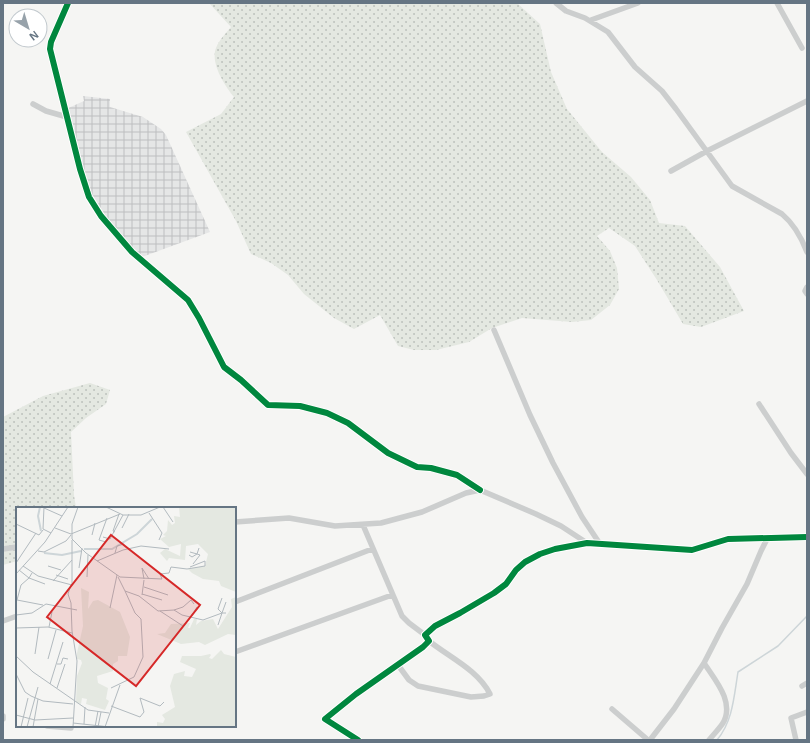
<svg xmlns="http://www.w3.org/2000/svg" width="810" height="743" font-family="Helvetica,sans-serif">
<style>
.industrial{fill:url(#industrial-grid)}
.grass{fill:url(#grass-dots)}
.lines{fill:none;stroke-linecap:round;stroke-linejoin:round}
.stream{stroke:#cdd5d8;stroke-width:1.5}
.minor{stroke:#cccece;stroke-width:5.5}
.cycleway-casing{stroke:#fff;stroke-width:8}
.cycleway{stroke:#00873e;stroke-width:6}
.inset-river{fill:none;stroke:#cdd5d8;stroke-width:2}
.inset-road{fill:none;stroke:#b2babf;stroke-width:1}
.view{fill:#d62828;fill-opacity:0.15;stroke:#d62828;stroke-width:2}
.inset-edge{fill:none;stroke:#657583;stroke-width:2}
</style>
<defs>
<pattern id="industrial-grid" width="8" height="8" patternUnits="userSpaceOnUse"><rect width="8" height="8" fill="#e5e6e6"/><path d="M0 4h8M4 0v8" fill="none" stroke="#bdbfc0"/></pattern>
<pattern id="grass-dots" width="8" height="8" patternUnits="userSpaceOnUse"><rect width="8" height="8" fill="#e4e8e1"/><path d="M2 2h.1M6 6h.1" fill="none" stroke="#bcc1bc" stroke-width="1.8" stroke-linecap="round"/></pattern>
</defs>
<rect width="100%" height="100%" fill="#f5f5f3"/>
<!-- industrial -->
<path class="industrial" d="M83 96 110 99V107L143 117 161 129 166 135 210 232 142 257 126 241 101 212 91 195 66 109 84 101Z"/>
<!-- grass -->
<path class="grass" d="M209 3H517L540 24 551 72 567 109 602 152 631 177 650 200 659 223 685 226 720 267 744 311 701 327 683 324 657 280 635 246 609 228 597 236 610 251 617 268 619 289 610 305 591 320 572 322 522 318 492 328 469 342 436 350H414L398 346 380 315 354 329 334 318 304 294 288 275 271 263 251 254 236 221 186 132 221 114 234 97C225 86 210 63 216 48 219 40 226 33 231 27Z
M90 383 110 390 106 404 86 418 71 432 74 495 76 508H17V561L3 565V417L43 396Z"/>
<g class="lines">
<!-- stream -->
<path class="stream" d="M717 740C733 721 734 696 738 672L778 646 807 616"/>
<!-- minor -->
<path class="minor" d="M68 3 51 42 50 49 80 169 89 197 101 216 132 252 188 300 199 318 224 367 241 380 268 405 300 406 327 413 348 423 388 453 417 467 431 468 457 475 480 490
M556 3 566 11 585 18 608 32 635 67 662 91 676 109 732 186 782 214C794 224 802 239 807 252
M777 3 802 48
M591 20 638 3
M33 104 46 111 67 117
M671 171 707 151 807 101
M807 287 805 291 807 294
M494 330 530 415 553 463 582 517 600 544
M759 404 791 453 807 474
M235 522 289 518 335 526 381 523 422 512 466 493 480 490 536 514 561 526 587 543
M363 525 402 616 409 623 425 635
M3 549 17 547
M235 602 372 549
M3 621 17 616
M235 652 392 595
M704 663C715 680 735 702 723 723 719 729 714 734 709 740
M398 665 409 680 418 686 471 697 484 696 490 694C478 670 449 657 429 641
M802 686 807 683
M612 709 648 740
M3 716V719
M47 726 71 728V726
M358 740 325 719 356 694 423 647 429 641 425 635 435 626 460 613 494 593 506 584 516 570 525 562 540 554 555 549 587 543 692 550 728 539 807 537
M650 740 674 709 704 663 722 628 747 584 761 551 768 537
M796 740 791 718 807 712"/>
<defs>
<path id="cycleway" d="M68 3 51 42 50 49 80 169 89 197 101 216 132 252 188 300 199 318 224 367 241 380 268 405 300 406 327 413 348 423 388 453 417 467 431 468 457 475 480 490
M358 740 325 719 356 694 423 647 429 641 425 635 435 626 460 613 494 593 506 584 516 570 525 562 540 554 555 549 587 543 692 550 728 539 807 537"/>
</defs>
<!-- cycleway casing -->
<use href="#cycleway" class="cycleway-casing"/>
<!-- cycleway -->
<use href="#cycleway" class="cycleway"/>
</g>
<!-- overview -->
<g transform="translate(16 507)">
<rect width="220" height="220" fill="#f5f5f3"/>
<path d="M163 0H220V85L205 79 203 74 187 72 176 66 172 62 189 59 192 47 182 37 170 39 169 53 153 51 151 54 144 46 149 42 164 49 165 37 153 40 144 32 150 29 147 28 151 24 152 13 156 18 159 16 158 9 164 10ZM65 81 73 85 72 102 77 94 82 93 104 105 114 130 111 149H102V154L97 157V164L81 169 82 176 92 181 90 192 93 194 89 203 70 197 71 192 66 191 65 197 60 195 61 169 66 156 65 153 61 152V146L67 119ZM220 90V128L212 127 189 138 183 135 165 137 141 127 149 126 155 117 174 116 172 121H174L178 112H181L180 118 185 114 197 112 202 122 216 100 215 92ZM205 143 208 147 220 150V220H141V215L147 216 149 212 146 208 159 200 154 179 158 167 169 164 168 169 176 170 180 162 164 155 166 149H185L194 147 195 148 193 151 196 152Z" fill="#e4e8e1"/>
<path class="inset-river" d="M24 0 22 9 25 24M68 42H96L121 27 136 12M28 46 46 48 65 44"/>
<path class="inset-road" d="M28 0 27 22 35 26M62 0 56 17V32L70 46 104 70 146 72 144 67 153 66 155 60 171 62 189 59V54L174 60M90 0 107 8H125L144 0M147 0 157 15M28 1 46 9M133 6 146 26 143 33M0 17 23 28 27 23M39 21 55 27 104 7M106 21 113 7M99 25 97 24 103 7M76 28 79 16M87 30 94 32 107 8M90 35 83 33 91 11M22 44 28 45 50 34 55 28M174 45 181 47 183 41M99 46 101 39 108 37M173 48 176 50 181 47 184 48 177 57M81 54 107 43 125 39 153 42M0 56 20 26M7 59 22 69 56 78V33M32 59 45 63M63 61 66 41M3 63 13 71 16 66M0 67 29 35 52 0M40 68 52 72M71 70 72 48M102 70 109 84 123 89 142 104 158 103 166 108 187 113 206 106M128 72 126 61 133 72M37 74 56 53M55 78 52 87 55 96 56 124 61 154 57 220M128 80 152 88M126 87 146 93M126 88 128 73M27 98 1 93 5 78 13 71 29 77M94 101 101 68M158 103 167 100 175 93 178 97M144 104 167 119M210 106H206L210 95M0 108 16 106 30 97 61 103M174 111 181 100M202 118 206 106 202 102 206 91M33 120 36 105M0 121 32 120 56 126M19 147 23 120M0 149 17 165 72 203 93 206M32 152 40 123M41 157H45L47 151 52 152M0 167 9 185 15 189 27 194 57 197M34 177 47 135M41 181 49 157M95 181 118 170 127 150 125 112 119 106 109 84M124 191 144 199 148 195M95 199 124 210 128 205 124 191M0 208 19 213 57 211M57 216 94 220M68 217 69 200M5 220 12 191M11 220 22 180M17 220 22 192M79 220 82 204M82 220 85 205M89 220 104 178"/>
<path class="view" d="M95 28 184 98 120 179 31 110Z"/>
<rect width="220" height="220" class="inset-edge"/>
</g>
<!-- border -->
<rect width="810" height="743" fill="none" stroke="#657583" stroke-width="8"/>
<!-- north arrow -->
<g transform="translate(28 28) rotate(142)"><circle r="19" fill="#ffffff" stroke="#c1c8cd"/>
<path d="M0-3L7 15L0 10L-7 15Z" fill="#97a2aa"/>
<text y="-6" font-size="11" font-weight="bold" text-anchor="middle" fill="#657583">N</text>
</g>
</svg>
